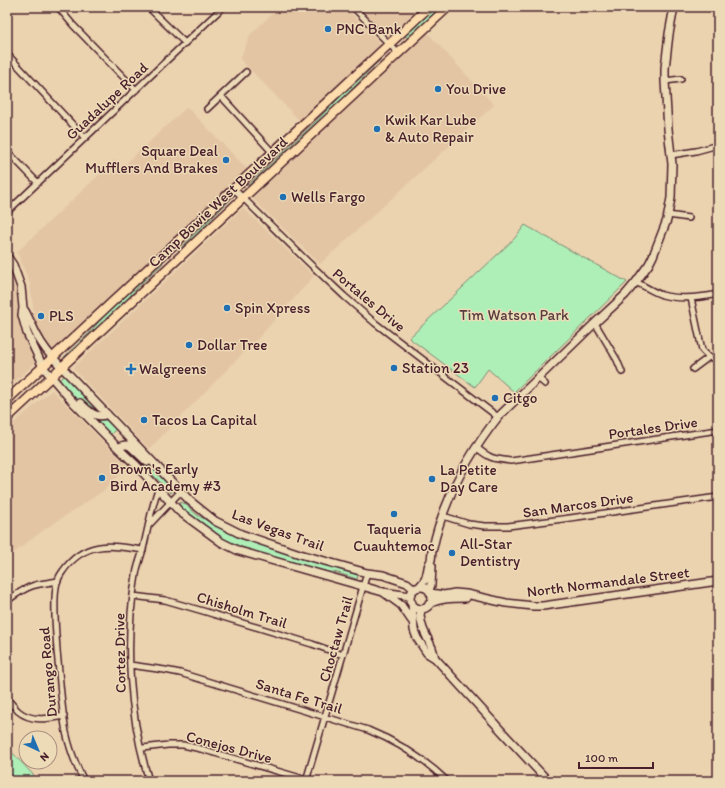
<svg xmlns="http://www.w3.org/2000/svg" width="725" height="788" font-family="Itim,sans-serif">
<style>
.built{fill:#e3c5a4}
.green{fill:#aeefb7;stroke:#7c8771}
.lines{fill:none;stroke-linecap:round;stroke-linejoin:round}
.street-casing{stroke:#4a1f2b;stroke-width:8}
.secondary-casing{stroke:#4a1f2b;stroke-width:10}
.primary-casing{stroke:#4a1f2b;stroke-width:11}
.street{stroke:#eddbb8;stroke-width:5}
.secondary{stroke:#eddbb8;stroke-width:7}
.primary{stroke:#fcdcac;stroke-width:8}
.poi-dot{fill:#1f6fb2;stroke:#eddbb8;stroke-width:1.5}
.labels{text-anchor:middle;stroke-width:3;stroke-linejoin:round;paint-order:stroke}
.poi-label{font-size:15px;fill:#4a1f2b;stroke:#eddbb8;text-anchor:start}
.street-label{font-size:15px;fill:#4a1f2b;stroke:#eddbb8}
.park-label{font-size:15px;fill:#593e40;stroke:#eddbb8}
</style>
<rect width="100%" height="100%" fill="#ebd3b0"/>
<filter id="ink" filterUnits="userSpaceOnUse"><feTurbulence type="fractalNoise" baseFrequency=".025" numOctaves="2"/><feDisplacementMap in="SourceGraphic" scale="8" xChannelSelector="R" yChannelSelector="G"/><feConvolveMatrix kernelMatrix="1 2 1 2 8 2 1 2 1" color-interpolation-filters="sRGB"/></filter>
<g filter="url(#ink)">
<!-- built -->
<path class="built" d="M279 7H345L381 44 301 122 240 59 250 35Z
M359 7H424L390 39Z
M427 32 494 105 320 264 252 198Z
M187 107 247 169 53 356 35 321 30 284 17 252 115 160 122 167Z
M243 208 314 276 261 335 149 449 73 368Z
M7 268 15 287 18 319 25 342 35 363 7 389Z
M52 390 128 467 102 492 45 529 7 558V429Z"/>
<!-- green -->
<path class="green" d="M436 7H441L408 38 405 36Z
M382 57H383L354 87 344 99 249 186 248 185 313 124 352 85Z
M229 199 230 200C212 217 196 236 179 252L178 251C195 234 211 216 229 199Z
M525 225 627 282 514 392 488 369 475 387 409 338 514 239Z
M162 262 163 263 138 287 123 304 65 358 64 357 90 332 103 317Z
M64 376 97 410 98 412 97 413C88 406 62 391 59 380Z
M97 420H106L116 429 110 435Z
M126 448 130 450 162 477 174 489 171 493 150 472 136 462 124 449Z
M181 502 185 504 197 515 239 538 358 575 357 579 338 573 319 570 297 565 238 546 222 539 193 519 179 505Z
M7 747 39 781H17L7 770Z"/>
<g class="lines">
<defs>
<path id="street" d="M58 7 73 25 136 90
M148 7 185 43
M353 7 398 53
M7 54 85 138
M665 81 681 79
M221 96 273 153
M207 109 246 72
M7 151 38 183
M671 155 696 151 718 145
M234 189 307 261 344 296 375 323 498 417
M7 212 223 7
M668 215 689 218
M636 282C644 286 653 292 662 295 680 300 699 298 718 294
M691 298 702 350 709 357 718 360
M595 323 617 360 622 372
M693 369 709 357
M538 378 545 384
M476 447C490 459 494 459 511 461L718 430
M443 516 469 524 485 526H508L563 519 718 497
M149 525 181 491
M133 596 165 600 203 611 312 644 343 655
M7 601C15 595 23 589 32 586 40 583 49 583 58 581
M130 665 165 670 180 673 368 730C398 742 424 759 447 781
M7 698C10 702 14 707 18 711 31 722 48 719 64 716
M141 750 143 748 168 745H183L201 749 311 781
M84 781C76 766 70 750 66 732 61 706 60 678 57 651 56 631 53 606 56 587 57 581 60 575 63 571 85 540 111 545 143 550
M149 781C129 715 124 643 136 575 137 566 141 558 143 549 148 529 151 509 158 489
M306 781 367 573"/>
<path id="secondary" d="M7 256 13 265 21 287 23 308 22 315 27 333 43 367 71 400 118 448 135 464 180 512 221 542 239 551 383 592 410 596V600
M23 308C28 315 28 318 32 325 37 337 44 348 53 358L190 501 215 521 241 534 300 554 367 573 383 575 407 583 414 589
M80 403C88 410 96 420 107 414
M118 448C121 446 126 444 130 446L147 462
M419 587C426 580 426 578 428 568 428 565 430 563 431 560 432 556 431 552 433 548 436 533 441 518 447 504 459 472 477 444 498 417L595 323 625 295 636 282 649 264 653 256 667 220 671 198 672 164 668 129 665 81V68L669 34 674 7
M410 598a11 11 0 1 1 22 0a11 11 0 1 1-22 0Z
M429 590 431 585 432 566
M383 592 401 605 412 621
M430 593 444 595 455 593 466 594 506 603 533 606H543L718 581
M412 603 414 630 417 638 427 653 435 658
M429 604C440 598 453 598 466 598
M421 609 420 616 421 621 423 629 432 648 435 658 507 737 548 781"/>
<path id="primary" d="M7 400 429 7
M7 418 448 7"/>
</defs>
<!-- street casing -->
<use href="#street" class="street-casing"/>
<!-- secondary casing -->
<use href="#secondary" class="secondary-casing"/>
<!-- primary casing -->
<use href="#primary" class="primary-casing"/>
<!-- street -->
<use href="#street" class="street"/>
<!-- secondary -->
<use href="#secondary" class="secondary"/>
<!-- primary -->
<use href="#primary" class="primary"/>
</g>
</g>
<!-- markers -->
<g class="poi-dot">
<circle cx="328" cy="29" r="4"/>
<circle cx="438" cy="89" r="4"/>
<circle cx="377" cy="129" r="4"/>
<circle cx="226" cy="160" r="4"/>
<circle cx="283" cy="197" r="4"/>
<circle cx="227" cy="308" r="4"/>
<circle cx="41" cy="316" r="4"/>
<circle cx="189" cy="345" r="4"/>
<circle cx="394" cy="368" r="4"/>
<path d="M129 363h4v4h4v4h-4v4h-4v-4h-4v-4h4z"/>
<circle cx="495" cy="398" r="4"/>
<circle cx="144" cy="420" r="4"/>
<circle cx="102" cy="478" r="4"/>
<circle cx="432" cy="479" r="4"/>
<circle cx="394" cy="514" r="4"/>
<circle cx="452" cy="553" r="4"/>
</g>
<g class="labels">
<!-- poi labels -->
<g class="poi-label">
<text x="336" y="34">PNC Bank</text>
<text x="446" y="94">You Drive</text>
<text x="385" y="125">Kwik Kar Lube<tspan x="385" dy="17">&amp; Auto Repair</tspan></text>
<text x="218" y="156" text-anchor="end">Square Deal<tspan x="218" dy="17">Mufflers And Brakes</tspan></text>
<text x="291" y="202">Wells Fargo</text>
<text x="235" y="313">Spin Xpress</text>
<text x="49" y="321">PLS</text>
<text x="197" y="350">Dollar Tree</text>
<text x="402" y="373">Station 23</text>
<text x="139" y="374">Walgreens</text>
<text x="503" y="403">Citgo</text>
<text x="152" y="425">Tacos La Capital</text>
<text x="110" y="474">Brown's Early<tspan x="110" dy="17">Bird Academy #3</tspan></text>
<text x="440" y="475">La Petite<tspan x="440" dy="17">Day Care</tspan></text>
<text x="394" y="534" text-anchor="middle">Taqueria<tspan x="394" dy="17">Cuauhtemoc</tspan></text>
<text x="460" y="549">All-Star<tspan x="460" dy="17">Dentistry</tspan></text>
</g>
<!-- street labels -->
<g class="street-label">
<text transform="translate(107 101) rotate(-43)" y="5">Guadalupe Road</text>
<text transform="translate(218 202) rotate(-43)" y="5">Camp Bowie West Boulevard</text>
<text transform="translate(369 300) rotate(40)" y="5">Portales Drive</text>
<text transform="translate(653 428) rotate(-8)" y="5">Portales Drive</text>
<text transform="translate(578 505) rotate(-8)" y="5">San Marcos Drive</text>
<text transform="translate(278 530) rotate(20)" y="5">Las Vegas Trail</text>
<text transform="translate(608 582) rotate(-7)" y="5">North Normandale Street</text>
<text transform="translate(242 610) rotate(17)" y="5">Chisholm Trail</text>
<text transform="translate(336 639) rotate(-74)" y="5">Choctaw Trail</text>
<text transform="translate(120 653) rotate(-91)" y="5">Cortez Drive</text>
<text transform="translate(48 672) rotate(-95)" y="5">Durango Road</text>
<text transform="translate(299 696) rotate(17)" y="5">Santa Fe Trail</text>
<text transform="translate(229 747) rotate(15)" y="5">Conejos Drive</text>
</g>
<!-- park labels -->
<g class="park-label">
<text x="514" y="320">Tim Watson Park</text>
</g>
</g>
<!-- margin -->
<rect width="725" height="788" fill="none" stroke="#eddbb8" stroke-width="24"/>
<rect x="12" y="12" width="701" height="764" fill="none" stroke="#4a1f2b" stroke-width="1.5" filter="url(#ink)"/>
<!-- north arrow -->
<g transform="translate(38 750) rotate(136)"><circle r="19" fill="#eddbb8" stroke="#ac9080"/>
<path d="M0-3L7 15L0 10L-7 15Z" fill="#1f6fb2"/>
<text y="-6" font-size="11" font-weight="bold" text-anchor="middle" fill="#4a1f2b">N</text>
</g>
<!-- scale -->
<path d="M579 762v6h74v-6" fill="none" stroke="#4a1f2b" stroke-width="2"/>
<text x="585" y="762" font-size="12" fill="#4a1f2b" stroke="#eddbb8" stroke-width="3" paint-order="stroke">100 m</text>
</svg>
